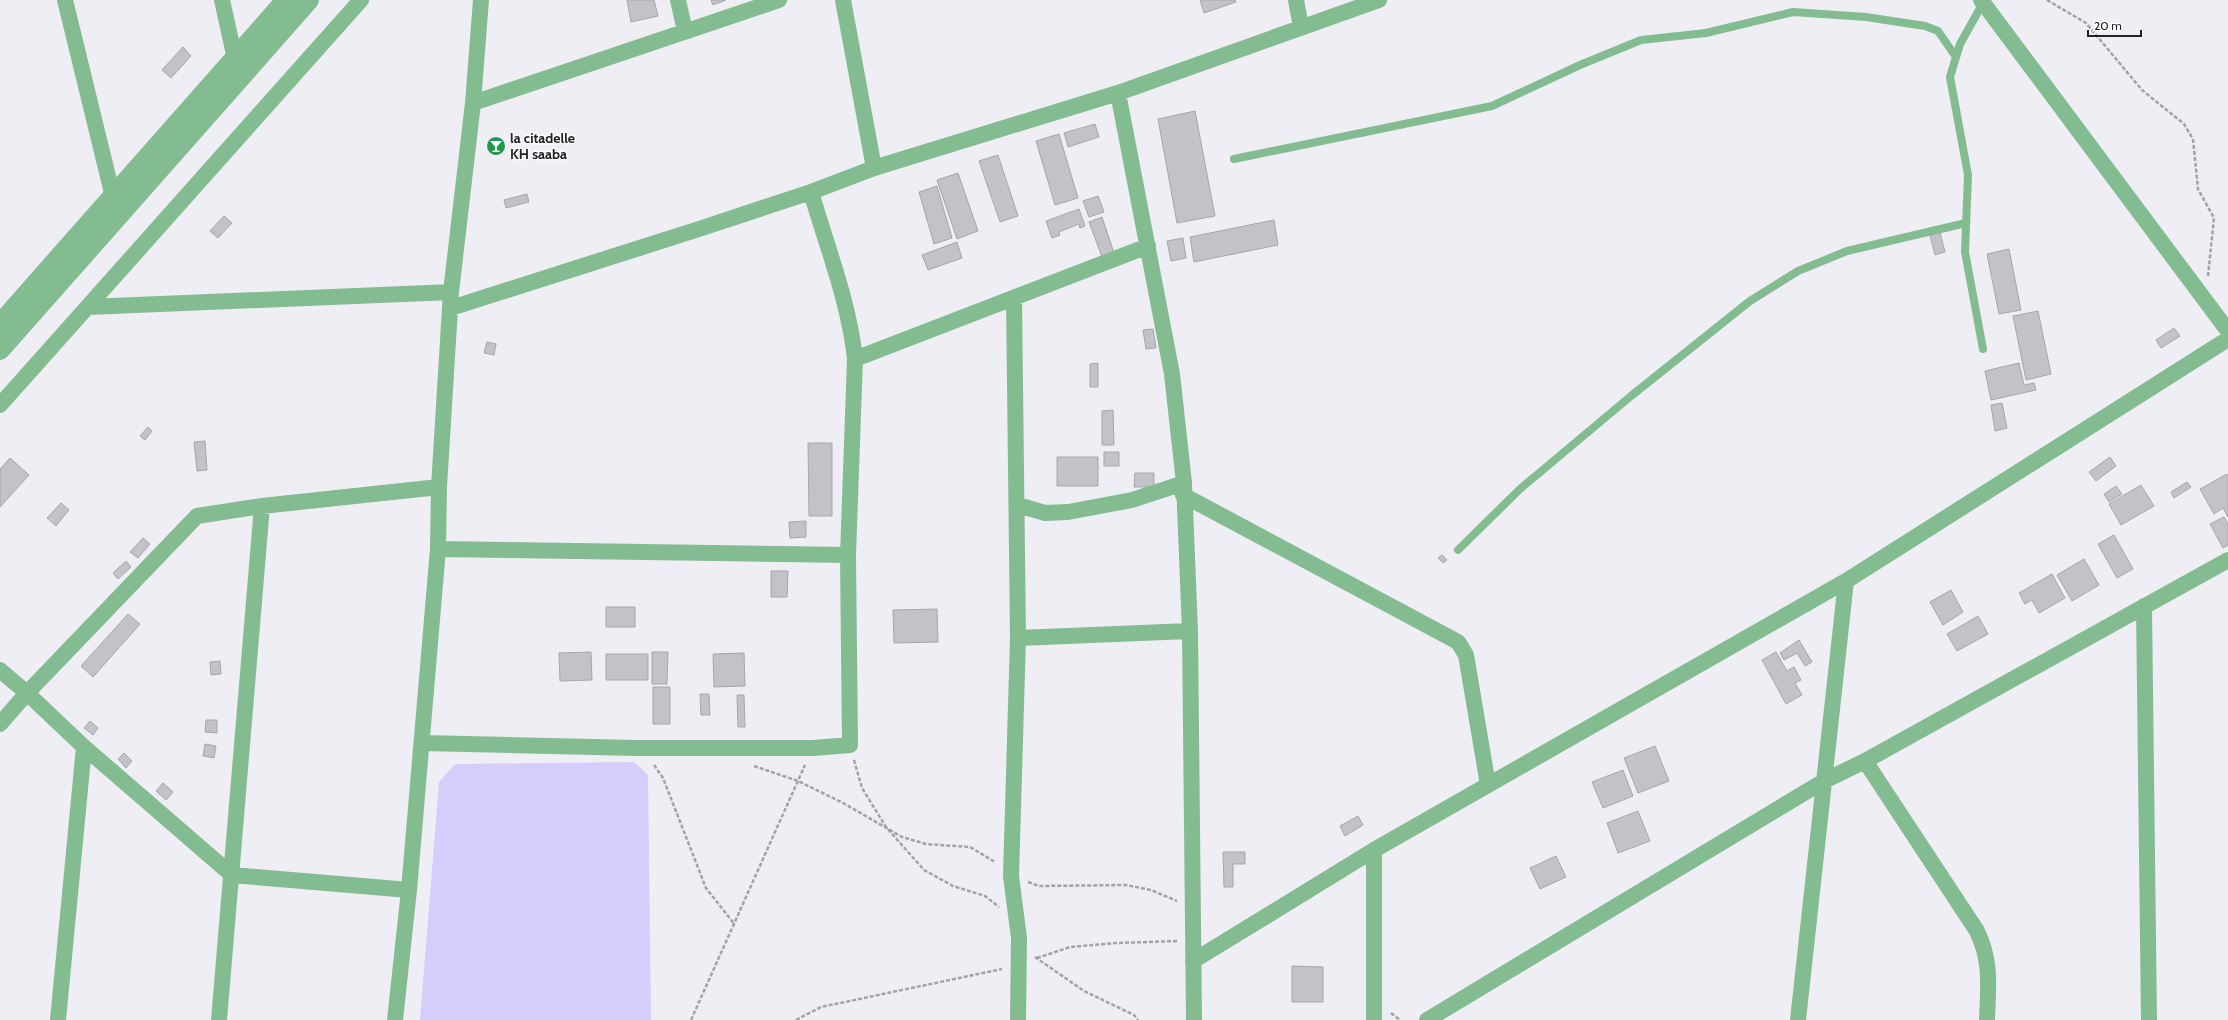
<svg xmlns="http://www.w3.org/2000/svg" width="2228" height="1020" font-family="Cabin,sans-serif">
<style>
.grass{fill:#d5cefc}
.building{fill:#c2c2c8;stroke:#a7a6ac}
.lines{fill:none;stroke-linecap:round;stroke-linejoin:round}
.path{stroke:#a2a2a7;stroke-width:2.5;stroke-dasharray:4 2;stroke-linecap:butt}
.service{stroke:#84bc92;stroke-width:8}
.minor{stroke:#84bc92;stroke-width:16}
.tertiary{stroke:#84bc92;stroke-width:20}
.labels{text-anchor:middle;stroke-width:3;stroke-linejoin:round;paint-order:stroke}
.poi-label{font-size:14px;font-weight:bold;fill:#232325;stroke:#fcfcff;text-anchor:start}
</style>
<rect width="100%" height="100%" fill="#efeef5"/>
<!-- grass -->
<path class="grass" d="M634 762 648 775 651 1020H420L439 782 455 764Z"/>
<!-- building -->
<path class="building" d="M627 0H654L658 16 631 22Z
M711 0H726L713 5Z
M1200 0H1235L1236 2 1204 13Z
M183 47 191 56 171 78 162 70Z
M1195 111 1215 216 1177 223 1158 119Z
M1095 124 1099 137 1068 147 1064 133Z
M1059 134 1078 198 1055 205 1036 141Z
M998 155 1018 216 1000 222 979 161Z
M958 173 978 231 957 239 937 180Z
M937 186 952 238 934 244 919 192Z
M527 194 529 202 506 208 504 200Z
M1098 196 1104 212 1089 217 1083 201Z
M1079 209 1085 226 1080 228 1079 224 1059 232 1060 235 1052 238 1046 221Z
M224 216 232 223 218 238 210 231Z
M1102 217 1114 253 1102 257 1089 222Z
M1274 220 1278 245 1194 262 1190 237Z
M1940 232 1945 252 1935 255 1930 235Z
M1183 238 1186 258 1171 261 1167 241Z
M957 242 962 258 928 270 922 255Z
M2009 249 2021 310 1999 314 1987 254Z
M2038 311 2051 374 2026 380 2013 316Z
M2174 328 2180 336 2161 348 2156 340Z
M1153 329 1156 348 1146 349 1143 330Z
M487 342 496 344 494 355 484 353Z
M1098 363V387H1090V364Z
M2019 363 2024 385 2034 383 2036 390 1991 400 1985 371Z
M2002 403 2007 428 1995 431 1991 405Z
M1113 410 1114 445H1102V411Z
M148 427 152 431 145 440 140 436Z
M205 441 207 470 197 471 194 442Z
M808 443H832V516H809Z
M1104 452H1119V466H1104Z
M1057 457H1098V486H1057Z
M2110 457 2116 466 2096 481 2089 472Z
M10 458 29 475 0 507V469Z
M1135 473H1154V487H1134Z
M2227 474 2228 476V517L2223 508 2214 514 2200 489Z
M2187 482 2191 487 2174 498 2171 492Z
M2141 485 2154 506 2121 525 2109 504Z
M2116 486 2122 494 2109 502 2104 494Z
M61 503 69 510 56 526 47 518Z
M2224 517 2228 524V545L2223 548 2210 524Z
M806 521V537L790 538 789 522Z
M2114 535 2133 569 2117 578 2098 544Z
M143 538 150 544 138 558 130 552Z
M1442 555 1447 560 1443 563 1438 558Z
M2084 559 2099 585 2072 601 2057 575Z
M126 561 131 567 118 579 113 573Z
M771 571H788L787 597H771Z
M2052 574 2065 598 2039 613 2032 600 2025 604 2019 593Z
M1951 590 1963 612 1943 625 1930 602Z
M606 607H635V627H606Z
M937 609 938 642 894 643 893 610Z
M128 614 140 624 93 677 81 666Z
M1978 616 1988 634 1957 651 1947 634Z
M1799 640 1812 662 1805 666 1797 653 1784 660 1780 653Z
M591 652 592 680 560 681 559 653Z
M652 652H668L667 684H652Z
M1776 652 1787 671 1794 667 1801 680 1795 683 1802 695 1786 704 1762 660Z
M744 653 745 686 714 687 713 654Z
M606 654H648V680H606Z
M220 661 221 674 211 675 210 662Z
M653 687H670V724H653Z
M700 694H709L710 715H701Z
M737 695H744L745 727H738Z
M206 720H217V733L205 732Z
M90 721 98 728 93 735 84 728Z
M205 744 216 746 214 758 203 756Z
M1655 746 1669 781 1638 793 1624 758Z
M124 753 132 761 126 768 118 759Z
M1623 770 1633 796 1603 808 1592 782Z
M163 783 173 792 166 800 156 791Z
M1638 811 1650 841 1618 853 1607 823Z
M1358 816 1363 825 1345 836 1340 826Z
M1223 852H1245V864H1233V887H1224Z
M1556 856 1566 877 1540 889 1530 868Z
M1292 966 1323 967V1002H1292Z"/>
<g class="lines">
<!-- path -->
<path class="path" d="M2047 0 2086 23 2142 90 2184 124 2193 139 2198 189 2214 218 2208 276
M854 760 862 788 886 827 924 870 953 886 985 896 999 907
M654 765 663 778 706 888 735 925
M754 766 798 781 843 803 902 837 926 844 970 847 995 862
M1028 882 1039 886 1126 885 1151 890 1177 901
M1035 957 1084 991 1134 1015 1138 1020
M1037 958 1070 947 1117 943 1178 941
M1391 1013 1400 1020
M691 1020 805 765
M796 1020 821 1007 1002 969"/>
<!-- service -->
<path class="service" d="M1234 159 1492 106 1580 65 1641 40 1706 33 1793 12 1866 17 1925 26 1938 31 1956 57
M1983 349 1965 252 1968 175 1950 77 1960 44 1983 3
M1458 550 1520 489 1631 396 1750 301 1798 271 1847 251 1966 223"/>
<!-- minor -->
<path class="minor" d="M65 0 113 197
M222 0 235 59
M678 0 685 31
M843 0 874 168
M1296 0 1301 27
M1981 0 2228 331
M1118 93 1172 374 1184 483 1190 631 1194 1020
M473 103 779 0
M1014 298 1018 638 1011 876 1019 938 1018 1020
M88 307 451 292
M451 308 699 229 811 192 874 168 1118 93 1379 0
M855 359 1148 246
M0 405 361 0
M1183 495 1458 642 1466 655 1488 785
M1018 505 1045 513 1068 512 1132 500 1184 483
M438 549 848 555
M2144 606 2149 1020
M1018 638 1190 631
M0 670 27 693 84 747 232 875 409 890
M0 724 27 693 197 516 262 506 439 487
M422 743 636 748H813L850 745 848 555 855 359C849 302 827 247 811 192
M1865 761 1977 931C1992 963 1988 986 1987 1020
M1374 850V1020
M1193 961 1374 850 1846 581 2228 339
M58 1020 84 747
M219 1020 262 506
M395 1020 409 890 438 549 439 487 451 292 473 103 481 0
M1427 1020 1824 781 1865 761 2228 560
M1798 1020 1846 581"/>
<!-- tertiary -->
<path class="tertiary" d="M0 324 286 0
M0 350 309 0"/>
</g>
<!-- icons -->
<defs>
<symbol id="bar-disc" viewBox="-11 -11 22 22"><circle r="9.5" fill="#259752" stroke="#fcfcff"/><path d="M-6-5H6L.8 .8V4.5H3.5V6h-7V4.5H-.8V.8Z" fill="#fff"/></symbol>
</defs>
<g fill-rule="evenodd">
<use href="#bar-disc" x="485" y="135" width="22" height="22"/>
</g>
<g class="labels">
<!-- poi labels -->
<g class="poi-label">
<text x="510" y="143">la citadelle<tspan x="510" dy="16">KH saaba</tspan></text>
</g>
</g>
<!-- scale -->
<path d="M2088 30v6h53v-6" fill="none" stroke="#232325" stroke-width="2"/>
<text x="2094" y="30" font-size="12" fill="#232325" stroke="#fcfcff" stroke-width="3" paint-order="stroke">20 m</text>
</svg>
